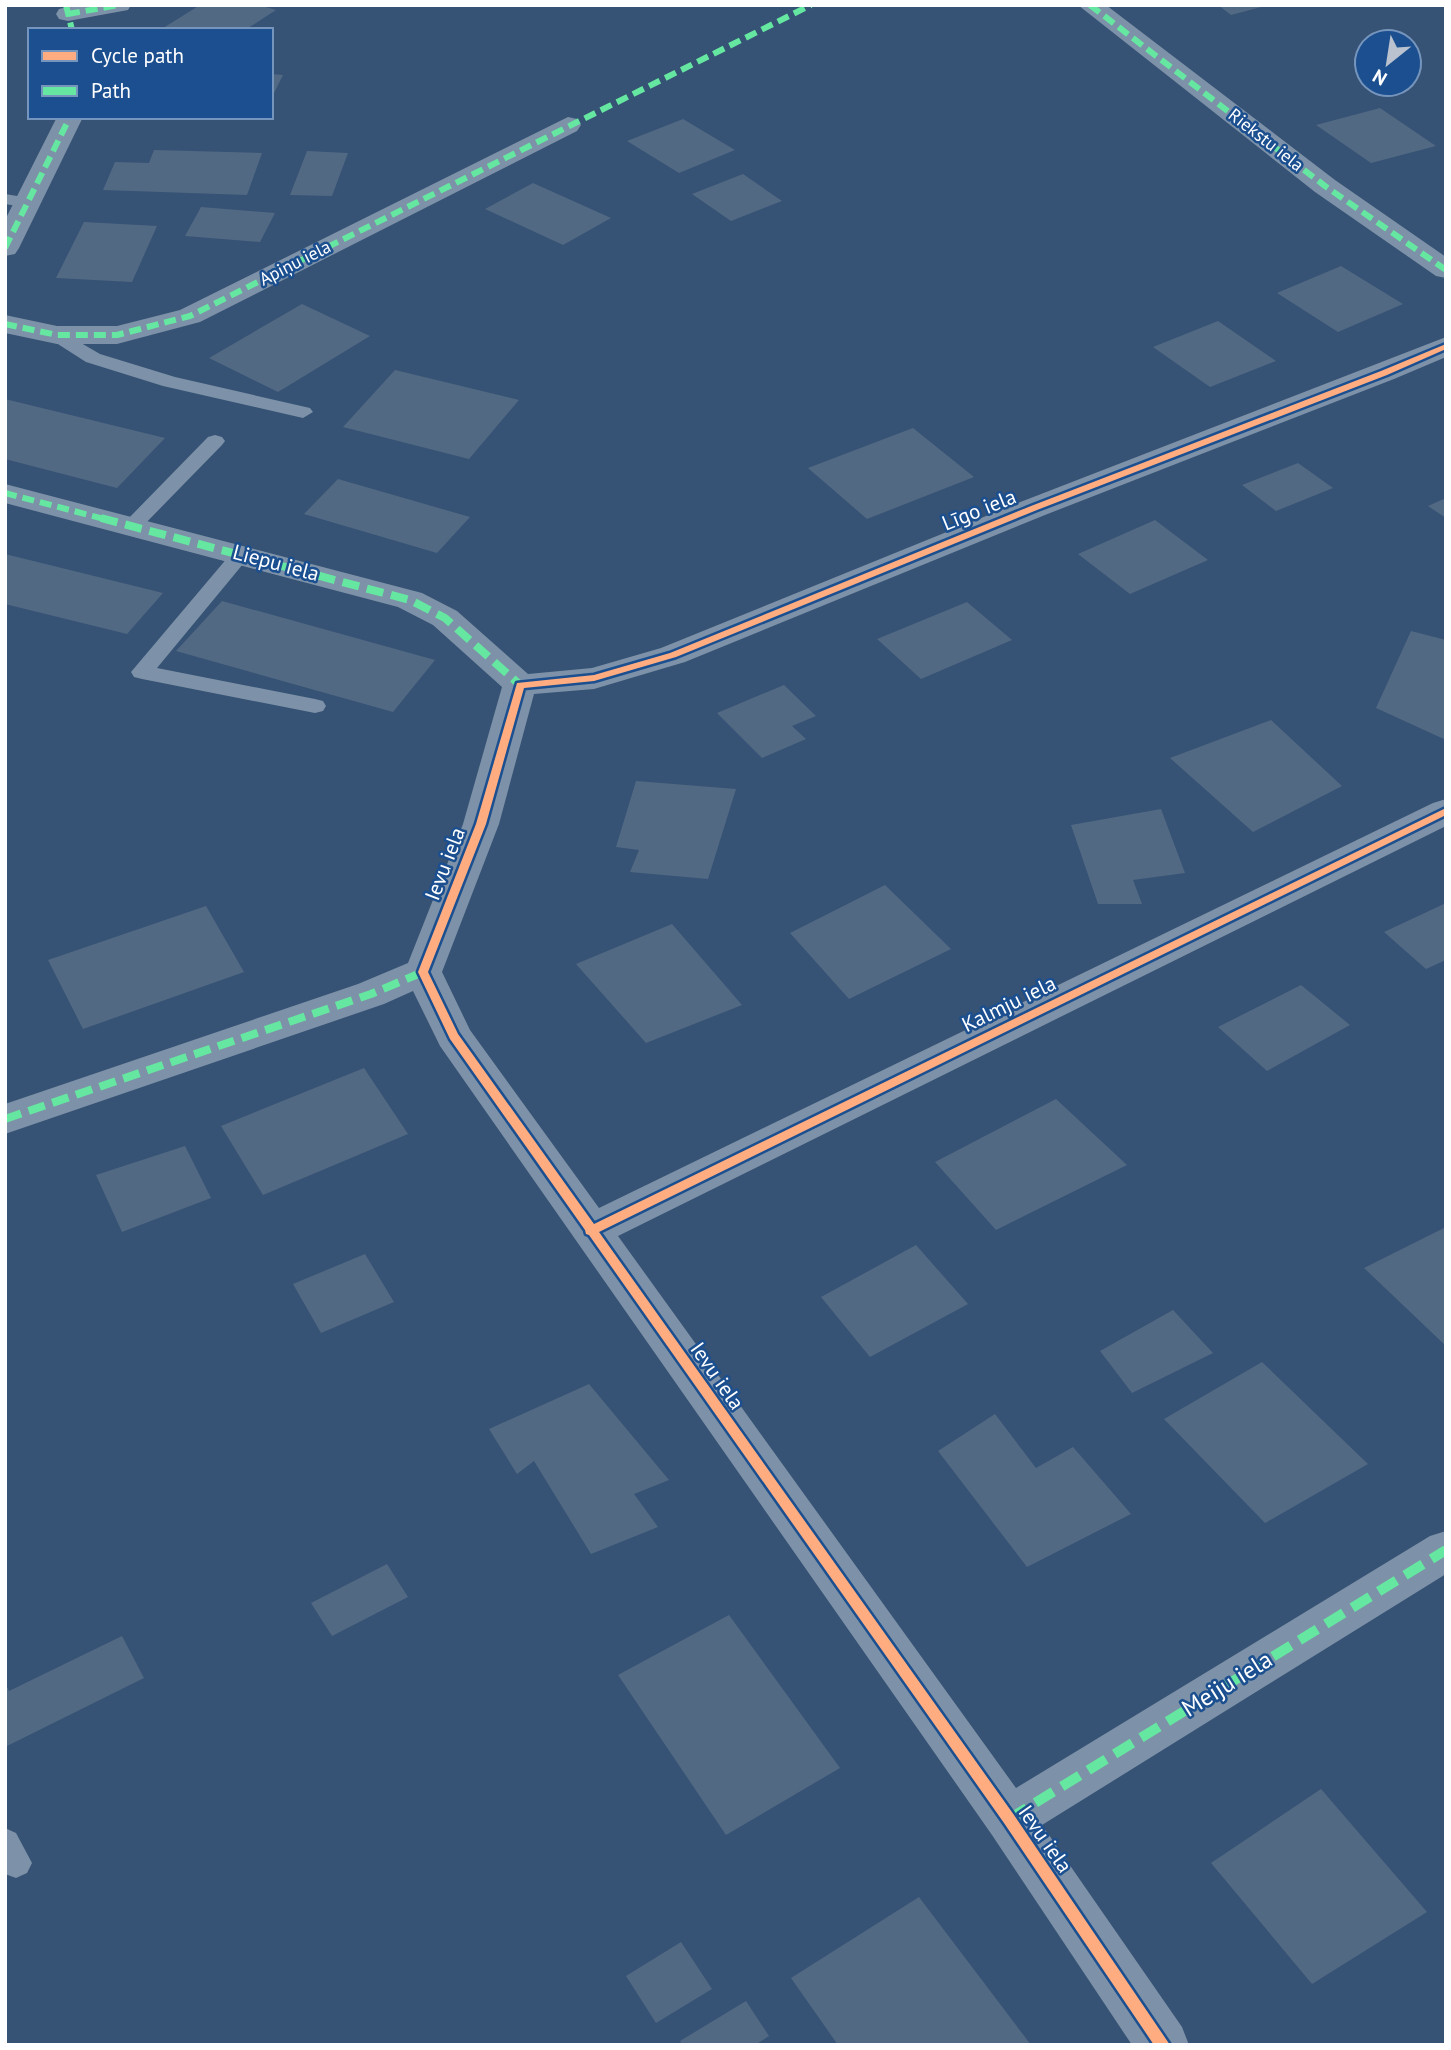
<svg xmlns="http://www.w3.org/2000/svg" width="1451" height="2050" font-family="'PT Sans',sans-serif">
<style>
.building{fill:#526984}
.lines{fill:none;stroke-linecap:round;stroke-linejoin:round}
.lane{fill:#7d92a8;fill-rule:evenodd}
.street{fill:#7d92a8;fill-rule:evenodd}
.quiet-far2{stroke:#66e7a1;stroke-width:6;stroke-dasharray:12 6;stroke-linecap:butt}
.quiet-far1{stroke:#66e7a1;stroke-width:8;stroke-dasharray:17 8;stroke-linecap:butt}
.quiet{stroke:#66e7a1;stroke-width:10;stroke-dasharray:21 10;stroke-linecap:butt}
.cycleway-casing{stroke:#1b4f8f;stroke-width:5}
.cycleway{fill:#ffac80;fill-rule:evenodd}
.labels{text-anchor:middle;stroke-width:5;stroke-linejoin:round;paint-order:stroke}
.far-street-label{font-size:18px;fill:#fff;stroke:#1b4f8f}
.street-label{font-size:21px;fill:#fff;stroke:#1b4f8f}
.near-street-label{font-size:24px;fill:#fff;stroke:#1b4f8f}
</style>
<rect width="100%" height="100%" fill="#365274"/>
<!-- building -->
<path class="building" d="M200 5H259L276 10 245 30H160Z
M1218 5H1265V6L1231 15Z
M271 74 283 75 271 99Z
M1380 108 1436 146 1371 163 1316 125Z
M683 119 735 150 679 173 627 141Z
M154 150 262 153 247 195 103 190 115 162 149 163Z
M307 151 348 153 332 196 290 195Z
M743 174 782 201 731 221 692 194Z
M533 183 611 218 563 245 485 209Z
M201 207 275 213 260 242 185 236Z
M84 222 157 226 132 282 56 278Z
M1341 266 1403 304 1338 332 1277 293Z
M302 304 370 336 278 392 209 358Z
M1218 321 1276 361 1210 387 1153 347Z
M395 370 519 400 469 459 343 427Z
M5 399 165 438 117 488 5 459Z
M913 428 974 477 867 519 808 468Z
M1298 463 1333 488 1276 511 1242 485Z
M338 479 470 517 437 553 304 514Z
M1446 498V518L1428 506Z
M1155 520 1208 560 1130 594 1078 554Z
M5 554 163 593 127 634 5 604Z
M222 601 435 660 393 712 176 651Z
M967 602 1012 640 921 679 877 639Z
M1411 631 1446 640V740L1376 708Z
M784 685 816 716 792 726 806 739 762 758 717 713Z
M1271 720 1342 786 1253 832 1170 758Z
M636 781 736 789 708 879 630 872 639 850 616 847Z
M1161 809 1185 873 1133 880 1142 904H1098L1071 825Z
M885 885 951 949 849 999 790 933Z
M1446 903V960L1426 969 1384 932Z
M206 906 244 972 83 1029 48 960Z
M672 924 742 1005 646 1043 576 964Z
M1301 985 1350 1025 1267 1071 1218 1027Z
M364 1068 408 1134 263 1195 221 1126Z
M1056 1099 1127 1165 996 1230 935 1162Z
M185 1146 211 1198 122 1232 96 1175Z
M1446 1227V1346L1364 1268Z
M916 1245 968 1304 870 1357 821 1297Z
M365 1254 394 1302 321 1333 293 1284Z
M1173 1310 1213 1353 1132 1393 1100 1351Z
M1262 1362 1368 1464 1265 1523 1164 1419Z
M589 1384 669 1480 634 1494 658 1527 591 1554 534 1461 517 1474 489 1429Z
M995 1414 1036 1468 1073 1447 1131 1514 1027 1567 938 1451Z
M387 1564 408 1597 332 1636 311 1603Z
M729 1615 840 1768 726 1835 618 1675Z
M122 1636 144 1678 5 1747V1683L9 1691Z
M1321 1789 1427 1912 1312 1984 1211 1863Z
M919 1897 1031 2045H838L791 1978Z
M681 1942 712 1989 656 2023 626 1976Z
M746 2001 769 2036 755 2045H682L680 2041Z"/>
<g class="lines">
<!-- lane -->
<path class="lane" d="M5 194 35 199 38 203 29 208 5 204Z
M57 329 100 354 175 377 310 408 313 412 303 418 163 386 86 362 50 339 48 335Z
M215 435 222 437 225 441 222 445 139 530H125L122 526 125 522 208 437Z
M241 548 248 550 251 554 248 558 157 668 315 699 323 701 326 706 323 711 315 713 142 679 134 677 131 672 234 550Z
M5 1828 16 1833 32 1863 27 1873 16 1878 5 1874Z"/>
<!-- street -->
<path class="street" d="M76 5H131L128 10 68 21 59 19 56 14 59 9Z
M1078 5H1106L1335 180 1446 257V278L1436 276 1315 192Z
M57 117H83L19 248 15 254 5 256V220Z
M568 117 577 119 581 125 577 131 200 322 117 344H57L5 333V315L57 326H117L180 310Z
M1446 337V357L1394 379 1045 515 685 662 594 689 534 694 499 824 442 972 470 1030 599 1208 1433 803 1446 799V826L618 1236 1016 1788 1430 1536 1446 1531V1574L1042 1825 1182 2027 1189 2045H1132L992 1835 440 1046 413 991 384 1004 5 1134V1104L358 984 408 963 463 824 502 687 433 625 398 607 5 503V484L422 593 457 611 528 674 592 668 661 648 1023 501Z"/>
<!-- quiet-far2 -->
<path class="quiet-far2" d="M66 5 72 30
M1090 5 1325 186 1446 270
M68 14 119 5
M5 248 70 117
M5 324 57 335H117L190 316 811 5
M5 493 108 520"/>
<!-- quiet-far1 -->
<path class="quiet-far1" d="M101 518 410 600 445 618 520 685
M5 1119 371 994 423 972"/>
<!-- quiet -->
<path class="quiet" d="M1009 1819 1446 1550"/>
<defs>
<path id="cycleway" d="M1446 344V349L1387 375 1037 510 676 657 594 681 524 688 486 824 428 972 458 1034 594 1224 1446 808V815L599 1232 1014 1815 1170 2045H1154L1004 1823 589 1235 586 1234 585 1230 450 1039 418 972 476 824 517 683 594 675 670 653 1031 506 1381 371Z"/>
</defs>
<!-- cycleway casing -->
<use href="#cycleway" class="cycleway-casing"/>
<!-- cycleway -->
<use href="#cycleway" class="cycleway"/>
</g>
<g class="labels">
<!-- far-street labels -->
<g class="far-street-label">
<text transform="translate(1266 140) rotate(38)" y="6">Riekstu iela</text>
<text transform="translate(295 263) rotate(-27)" y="6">Apiņu iela</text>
</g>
<!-- street labels -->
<g class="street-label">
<text transform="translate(979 510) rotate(-22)" y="7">Līgo iela</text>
<text transform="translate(276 563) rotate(15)" y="7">Liepu iela</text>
<text transform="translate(445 864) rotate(-69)" y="7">Ievu iela</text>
<text transform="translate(1009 1004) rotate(-26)" y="7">Kalmju iela</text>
<text transform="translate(717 1376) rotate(55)" y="7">Ievu iela</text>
<text transform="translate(1045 1839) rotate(55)" y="7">Ievu iela</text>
</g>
<!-- near-street labels -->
<g class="near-street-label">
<text transform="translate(1227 1684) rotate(-32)" y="8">Meiju iela</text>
</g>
</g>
<!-- border -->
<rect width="1451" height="2050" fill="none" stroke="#ffffff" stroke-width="14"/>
<!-- legend -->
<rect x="28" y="28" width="245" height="91" fill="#1b4f8f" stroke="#7695bc" stroke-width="2"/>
<rect x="42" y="51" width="35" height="10" fill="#ffac80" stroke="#7695bc" stroke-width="2"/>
<text x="91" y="63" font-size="21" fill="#ffffff">Cycle path</text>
<rect x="42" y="86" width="35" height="10" fill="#66e7a1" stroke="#7695bc" stroke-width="2"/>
<text x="91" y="98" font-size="21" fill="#ffffff">Path</text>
<!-- north arrow -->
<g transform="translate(1388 63) rotate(210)"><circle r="33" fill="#1b4f8f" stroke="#7695bc" stroke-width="2"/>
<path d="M0-5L12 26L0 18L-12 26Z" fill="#b9c2ce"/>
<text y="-10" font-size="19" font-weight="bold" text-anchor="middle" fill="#ffffff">N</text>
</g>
</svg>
